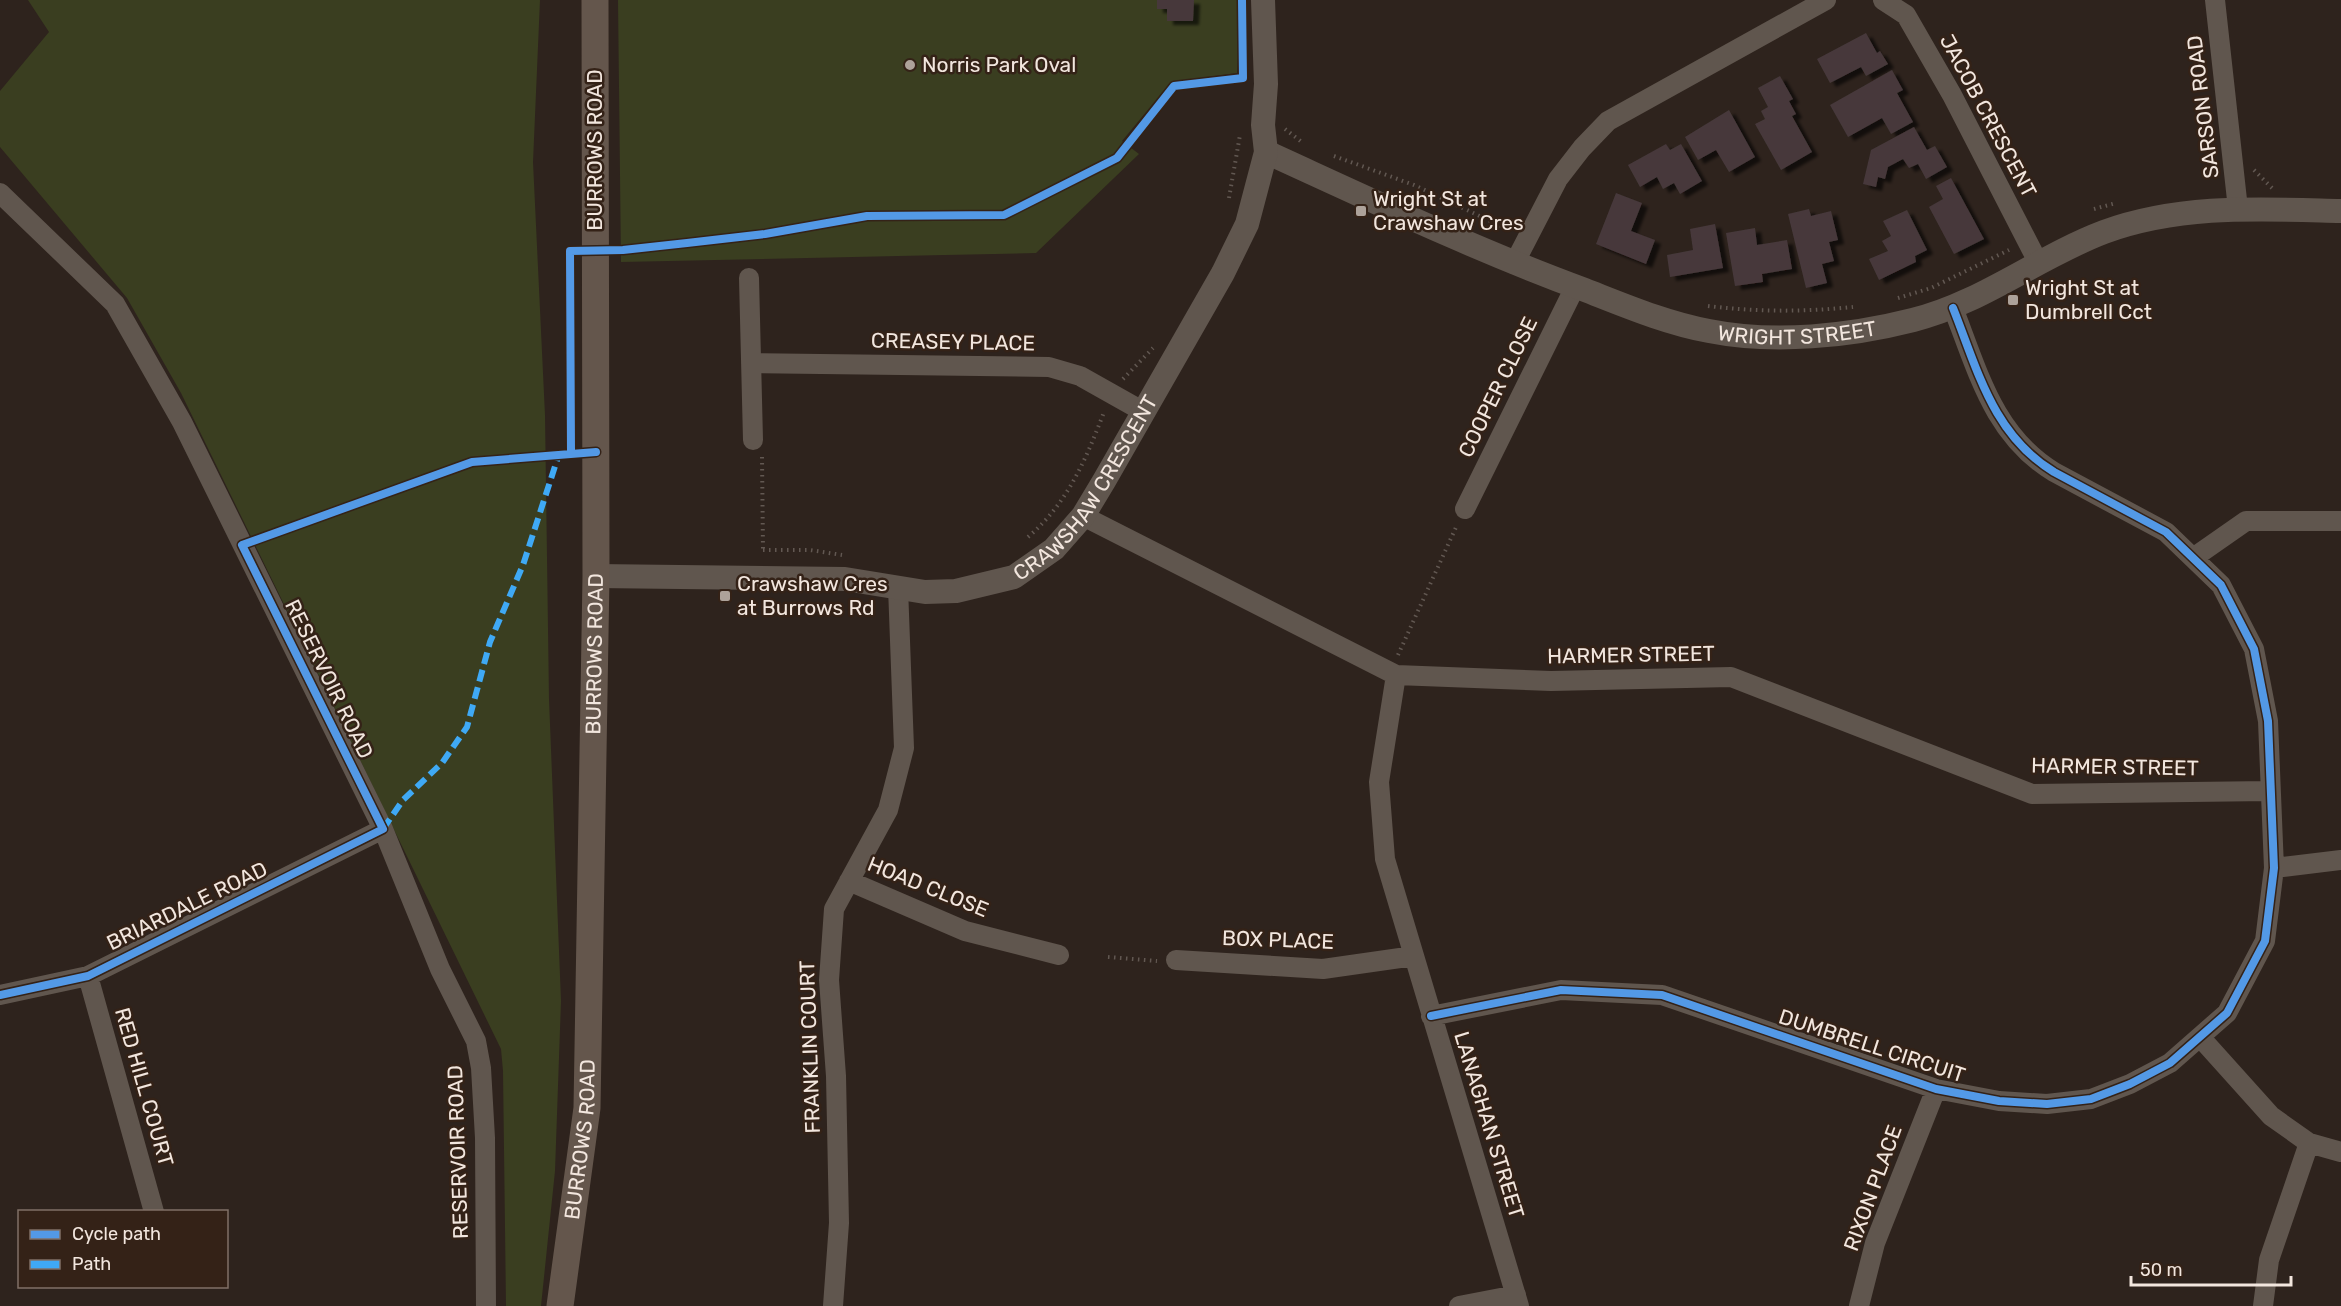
<svg xmlns="http://www.w3.org/2000/svg" width="2341" height="1306" font-family="Rubik,sans-serif">
<style>
.green{fill:#3a3e20}
.building{fill:#46393b;filter:url(#shadow)}
.lines{fill:none;stroke-linecap:round;stroke-linejoin:round}
.path{stroke:#625852;stroke-width:4;stroke-dasharray:1.5 4.5;stroke-linecap:butt}
.minor{stroke:#60564e;stroke-width:20}
.tertiary{stroke:#60564e;stroke-width:24}
.secondary{stroke:#64564c;stroke-width:27}
.quiet{stroke:#3fa9f5;stroke-width:6;stroke-dasharray:12 6;stroke-linecap:butt}
.cycleway-casing{stroke:#342217;stroke-width:11}
.cycleway{stroke:#5399e6;stroke-width:8}
.poi-dot{fill:#ada29a;stroke:#342217;stroke-width:2}
.labels{text-anchor:middle;stroke-width:5;stroke-linejoin:round;paint-order:stroke}
.poi-label{font-size:21px;fill:#f2e6de;stroke:#342217;text-anchor:start}
.street-label{font-size:21px;fill:#f2e6de;stroke:#342217}
</style>
<defs>
<filter id="shadow"><feDropShadow dx="6" dy="4" stdDeviation="1.5" flood-color="#0009"/></filter>
</defs>
<rect width="100%" height="100%" fill="#2e231d"/>
<!-- green -->
<path class="green" d="M28 0H540L533 162 545 415 549 699 561 1001 555 1171 541 1306H506L503 1071 501 1049 181 393 127 298 0 147V91L49 32Z
M618 0H1242L1237 73 1171 82 1122 141 1139 154 1036 253 621 262Z"/>
<!-- building -->
<path class="building" d="M1157 0H1194L1193 21H1167V9H1157Z
M1866 33 1877 53 1880 51 1888 64 1866 76 1861 67 1830 83 1817 59Z
M1892 70 1903 90 1897 93 1913 122 1891 134 1882 118 1848 137 1830 105Z
M1780 76 1793 99 1789 101 1796 114 1792 116 1812 152 1781 170 1755 124 1765 119 1761 111 1768 107 1758 88Z
M1729 110 1755 157 1729 172 1716 150 1698 160 1685 137Z
M1914 127 1927 150 1935 146 1947 167 1926 179 1918 164 1909 168 1903 159 1888 167 1885 179 1878 177 1876 187 1863 184 1871 150Z
M1666 144 1670 150 1681 144 1702 181 1680 194 1674 183 1663 189 1657 177 1640 187 1628 165Z
M1951 178 1984 239 1954 254 1929 207 1943 199 1936 186Z
M1616 193 1642 203 1631 231 1655 240 1646 264 1596 244Z
M1809 209 1811 216 1831 211 1838 240 1829 242 1834 261 1822 264 1827 283 1806 288 1788 214Z
M1907 210 1927 250 1915 256 1916 262 1879 280 1869 259 1888 251 1882 241 1891 236 1883 221Z
M1715 224 1723 268 1670 277 1667 255 1693 250 1690 229Z
M1755 228 1757 245 1787 240 1792 269 1762 274 1763 282 1735 286 1726 233Z"/>
<g class="lines">
<!-- path -->
<path class="path" d="M1285 129 1303 143
M1334 156 1414 185 1505 228 1510 227
M2254 170 2272 188
M1229 198 1240 135
M2094 209 2116 203
M1898 298 1931 288 2009 250
M1708 306C1757 312 1803 312 1853 307
M1123 379 1153 348
M762 457 763 551
M1028 537C1068 503 1086 459 1104 412
M763 550H810L842 555
M1398 655 1457 525
M1108 957 1157 961"/>
<!-- minor -->
<path class="minor" d="M1883 0 1906 15 1952 95 2039 264
M2215 0 2238 209
M0 193 115 304 182 422 383 829 440 969 476 1041 481 1068 485 1138 486 1306
M1514 264 1558 179 1582 148 1608 121 1826 0
M749 278 753 440
M751 363 1049 367 1080 376 1144 412
M1465 509 1575 287
M1083 516 1396 675 1551 681 1731 677 2032 794 2269 791
M2193 558 2246 521H2341
M1396 675 1379 782 1385 859 1519 1306
M2274 868 2341 860
M849 881 965 931 1059 955
M1176 960 1323 969 1414 956
M88 976 154 1212
M0 995 88 976 383 829
M1431 1016 1561 990 1662 995 1936 1089 1999 1101 2047 1104 2091 1099 2130 1084 2170 1063 2227 1013 2265 941 2274 868 2268 721 2254 649 2221 585 2166 532 2054 472C1993 435 1978 371 1953 308
M2200 1037 2271 1116 2309 1143 2341 1152
M833 1306 839 1223 836 1076 829 980 834 909 888 810 904 748 898 587
M1459 1306 1516 1295
M1859 1306 1875 1243 1936 1089
M2263 1306 2269 1260 2309 1143"/>
<!-- tertiary -->
<g class="tertiary">
<path id="s1" d="M1266 152C1371 200 1476 250 1585 290 1626 306 1666 323 1709 331 1774 344 1850 336 1913 320 1982 303 2038 257 2104 232 2181 204 2260 209 2341 211"/>
<path id="s2" d="M596 576 845 579 925 592 956 591 1014 577 1054 549 1083 516 1104 481 1223 273 1247 224 1266 152 1263 125 1266 84 1263 0"/>
</g>
<!-- secondary -->
<path class="secondary" id="s3" d="M560 1306 587 1108 596 576 595 0"/>
<!-- quiet -->
<path class="quiet" d="M383 829 403 800 442 763 467 727 490 642 523 565 559 454"/>
<defs>
<path id="cycleway" d="M571 453 570 251 623 250 687 243 765 234 867 216 1004 215 1117 158 1174 86 1243 78 1242 0
M0 995 88 976 383 829 242 545 472 462 596 452
M1431 1016 1561 990 1662 995 1936 1089 1999 1101 2047 1104 2091 1099 2130 1084 2170 1063 2227 1013 2265 941 2274 868 2268 721 2254 649 2221 585 2166 532 2054 472C1993 435 1978 371 1953 308"/>
</defs>
<!-- cycleway casing -->
<use href="#cycleway" class="cycleway-casing"/>
<!-- cycleway -->
<use href="#cycleway" class="cycleway"/>
</g>
<!-- markers -->
<g class="poi-dot">
<circle cx="910" cy="65" r="6"/>
<rect x="1355" y="205" width="12" height="12" rx="3"/>
<rect x="2007" y="294" width="12" height="12" rx="3"/>
<rect x="719" y="590" width="12" height="12" rx="3"/>
</g>
<g class="labels">
<!-- poi labels -->
<g class="poi-label">
<text x="922" y="72">Norris Park Oval</text>
<text x="1373" y="206">Wright St at<tspan x="1373" dy="24">Crawshaw Cres</tspan></text>
<text x="2025" y="295">Wright St at<tspan x="2025" dy="24">Dumbrell Cct</tspan></text>
<text x="737" y="591">Crawshaw Cres<tspan x="737" dy="24">at Burrows Rd</tspan></text>
</g>
<!-- street labels -->
<g class="street-label">
<text transform="translate(2203 107) rotate(-97)" y="7">SARSON ROAD</text>
<text transform="translate(1988 116) rotate(62)" y="7">JACOB CRESCENT</text>
<text transform="translate(595 150) rotate(-90)" y="7">BURROWS ROAD</text>
<text dy="7" stroke="none"><textPath href="#s1" startOffset="567">WRIGHT STREET</textPath></text>
<text transform="translate(953 342) rotate(1)" y="7">CREASEY PLACE</text>
<text transform="translate(1498 387) rotate(-64)" y="7">COOPER CLOSE</text>
<text dy="7" stroke="none"><textPath href="#s2" startOffset="537">CRAWSHAW CRESCENT</textPath></text>
<text dy="7" stroke="none"><textPath href="#s3" startOffset="654">BURROWS ROAD</textPath></text>
<text transform="translate(1631 655) rotate(-1)" y="7">HARMER STREET</text>
<text transform="translate(329 679) rotate(64)" y="7">RESERVOIR ROAD</text>
<text transform="translate(2115 767) rotate(1)" y="7">HARMER STREET</text>
<text transform="translate(928 887) rotate(22)" y="7">HOAD CLOSE</text>
<text transform="translate(187 906) rotate(-26)" y="7">BRIARDALE ROAD</text>
<text transform="translate(1278 940) rotate(2)" y="7">BOX PLACE</text>
<text transform="translate(1872 1046) rotate(18)" y="7">DUMBRELL CIRCUIT</text>
<text transform="translate(810 1047) rotate(-92)" y="7">FRANKLIN COURT</text>
<text transform="translate(144 1087) rotate(74)" y="7">RED HILL COURT</text>
<text transform="translate(1489 1125) rotate(73)" y="7">LANAGHAN STREET</text>
<text dy="7" stroke="none"><textPath href="#s3" startOffset="168">BURROWS ROAD</textPath></text>
<text transform="translate(458 1152) rotate(-92)" y="7">RESERVOIR ROAD</text>
<text transform="translate(1873 1188) rotate(-70)" y="7">RIXON PLACE</text>
</g>
</g>
<!-- legend -->
<rect x="18" y="1210" width="210" height="78" fill="#342217" stroke="#807067" stroke-width="1.5"/>
<rect x="30" y="1230" width="30" height="9" fill="#5399e6" stroke="#807067" stroke-width="1.5"/>
<text x="72" y="1240" font-size="18" fill="#f2e6de">Cycle path</text>
<rect x="30" y="1260" width="30" height="9" fill="#3fa9f5" stroke="#807067" stroke-width="1.5"/>
<text x="72" y="1270" font-size="18" fill="#f2e6de">Path</text>
<!-- scale -->
<path d="M2131 1276v9h160v-9" fill="none" stroke="#f2e6de" stroke-width="3"/>
<text x="2140" y="1276" font-size="18" fill="#f2e6de" stroke="#342217" stroke-width="4.5" paint-order="stroke">50 m</text>
</svg>
